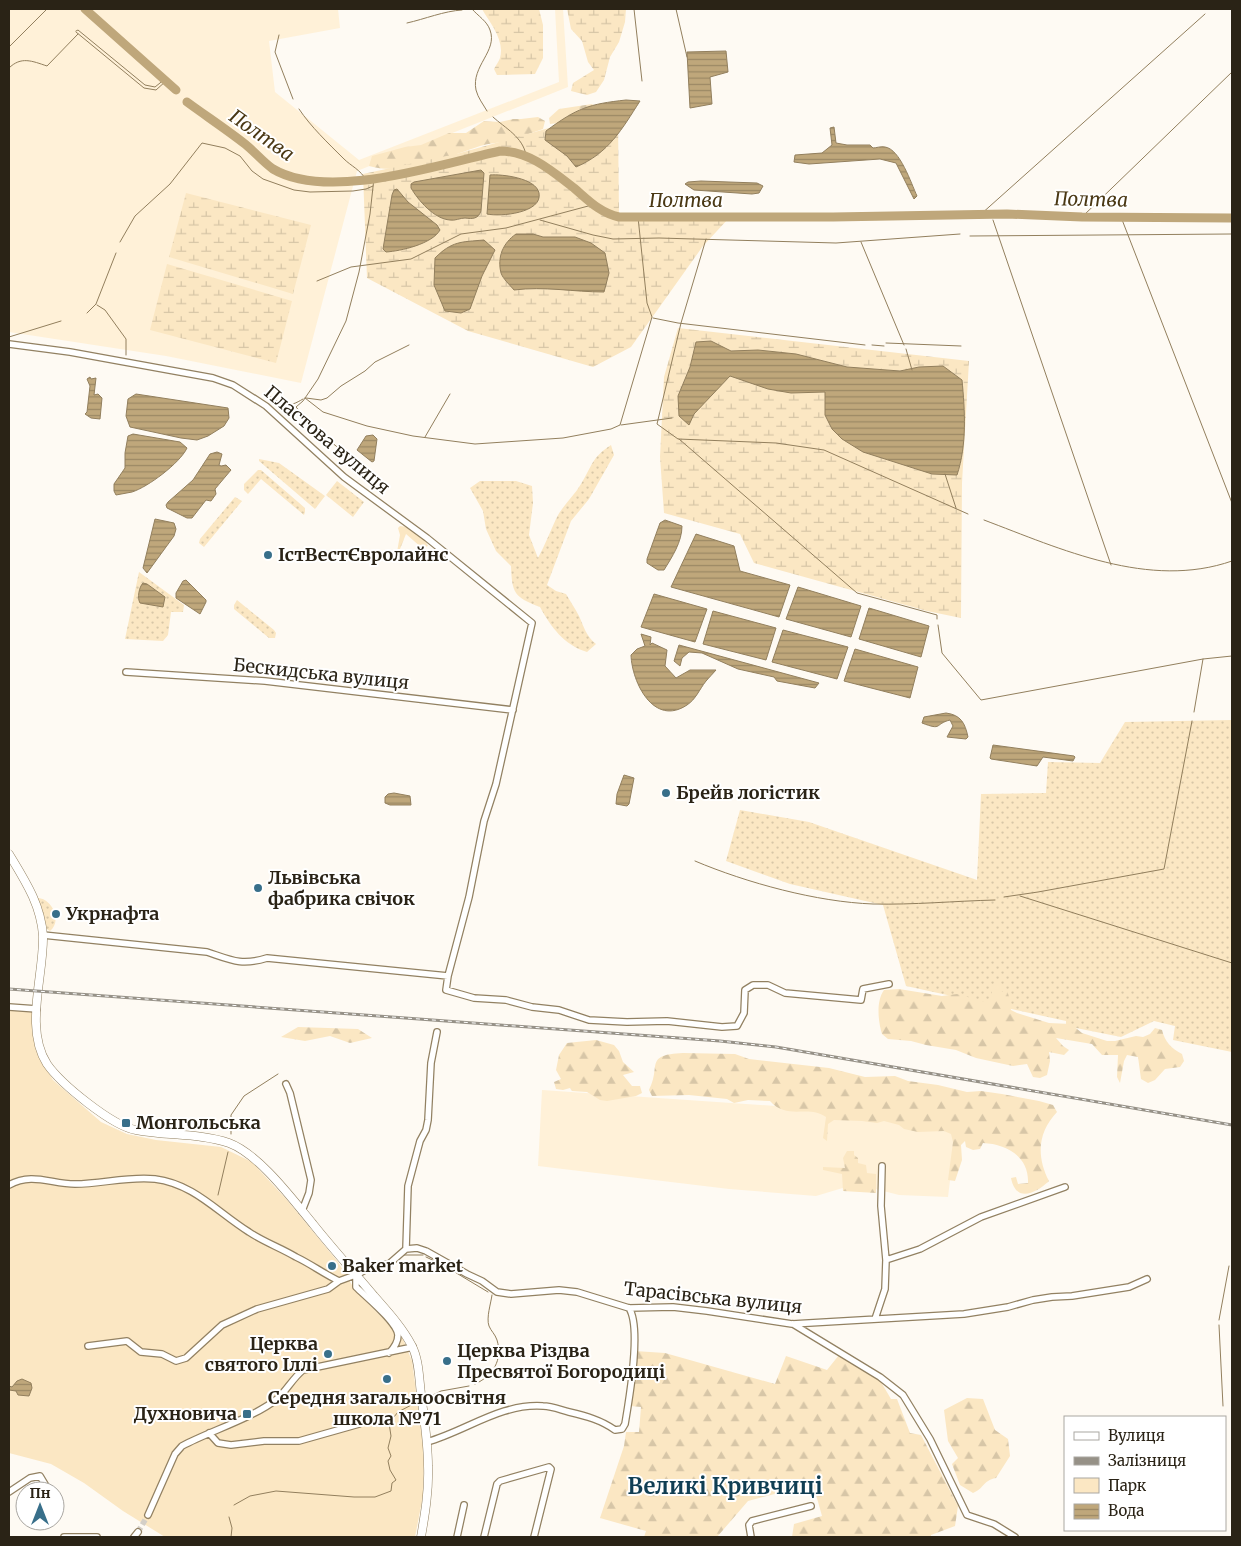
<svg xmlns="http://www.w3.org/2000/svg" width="1241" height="1546" font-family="Merriweather,serif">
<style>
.built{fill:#fff1d8}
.grass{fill:url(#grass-dots)}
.forest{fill:url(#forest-firs)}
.wetland{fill:url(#wetland-marsh)}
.park{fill:#fbe7c3}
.water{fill:url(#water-rules);stroke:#927f5d}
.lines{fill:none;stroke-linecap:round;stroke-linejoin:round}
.stream{stroke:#927f5d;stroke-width:1}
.river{stroke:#bfa77b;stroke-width:9}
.street-tunnel{stroke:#d4cfc7;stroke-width:5.5;stroke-dasharray:5.5 3;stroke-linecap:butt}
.street-casing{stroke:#928162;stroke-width:8}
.secondary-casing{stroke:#928162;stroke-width:9}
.street{stroke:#fff;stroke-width:5.5}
.secondary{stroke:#fff;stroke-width:8}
.rail-casing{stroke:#969187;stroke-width:3}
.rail{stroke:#fff;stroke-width:1;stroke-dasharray:4;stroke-linecap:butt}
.poi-dot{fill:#386f8a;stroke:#fff;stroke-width:2}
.labels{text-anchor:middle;stroke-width:4;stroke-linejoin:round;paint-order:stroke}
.street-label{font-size:18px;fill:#2a2316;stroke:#fff}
.poi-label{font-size:18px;font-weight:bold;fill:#2a2316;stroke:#fff;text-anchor:start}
.water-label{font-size:19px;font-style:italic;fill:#4a3814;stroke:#fff}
.district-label{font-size:22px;font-weight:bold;fill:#103e53;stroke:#fff}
</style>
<defs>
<pattern id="grass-dots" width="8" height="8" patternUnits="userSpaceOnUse" patternTransform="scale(1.25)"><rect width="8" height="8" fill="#fbe7c3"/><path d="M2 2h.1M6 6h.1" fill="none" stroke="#d7c6a7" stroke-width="1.8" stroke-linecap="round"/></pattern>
<pattern id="forest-firs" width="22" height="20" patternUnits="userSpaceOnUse" patternTransform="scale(1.25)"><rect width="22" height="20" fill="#fbe7c3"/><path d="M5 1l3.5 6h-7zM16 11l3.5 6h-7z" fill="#d7c6a7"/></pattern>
<pattern id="wetland-marsh" width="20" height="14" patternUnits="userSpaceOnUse" patternTransform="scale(1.25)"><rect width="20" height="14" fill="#fbe7c3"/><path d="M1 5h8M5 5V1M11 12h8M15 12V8" fill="none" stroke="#d7c6a7"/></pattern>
<pattern id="water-rules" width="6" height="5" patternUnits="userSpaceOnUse" patternTransform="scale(1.25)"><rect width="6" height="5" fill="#bfa77b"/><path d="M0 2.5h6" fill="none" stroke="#9b8864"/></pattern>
</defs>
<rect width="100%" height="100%" fill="#fefaf3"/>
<!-- built -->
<path class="built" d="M9 9H338L340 28 269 41 275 92 359 160 559 82 555 9H563L568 87 357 171 301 383 166 356 9 332Z
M542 1090 804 1108 956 1130 948 1197 899 1195 856 1184 816 1196 729 1189 538 1166Z"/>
<!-- grass -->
<path class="grass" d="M611 445 614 455 589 499 571 521 547 585 556 591 566 594C570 601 575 608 579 616 584 627 586 636 596 644L587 652C564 645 551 627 540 607 514 597 512 593 511 566L496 551 486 529 483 511 470 488 480 481H516L532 486 533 503 529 535 538 558C545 545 550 532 556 519 562 506 574 496 581 484 592 466 592 457 611 445Z
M259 459 279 463 325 496 315 509 259 461Z
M258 470H261L305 508V512L304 515 261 479 248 494 244 490V484Z
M337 481 364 502 353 517 326 495Z
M235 497 242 501 204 547 199 543 200 539Z
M139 572 184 605 183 612H171L168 635 163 641 125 639Z
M237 600 274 630 276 633 275 638H269L234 609V605Z
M1232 720V1052L1173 1040 1175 1026 1154 1021 1121 1037 1066 1026V1021L906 986 883 905 790 884 726 861 740 810 809 822 977 880 981 794 1046 793 1048 762 1100 763 1125 722Z
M38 898C53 899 62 922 50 931L45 928 37 900Z"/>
<!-- forest -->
<path class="forest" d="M592 104 599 108 558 123 550 124 549 118 559 109Z
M538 117 545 121 543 129C531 133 519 138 507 141 498 143 489 143 480 146 447 157 404 176 369 166L372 156 405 147 421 145 449 133H466L484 121 500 122 513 119H521Z
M400 526C409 526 425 537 428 546L422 548 406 534 400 549 397 552 400 535 398 528Z
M998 984 1002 992 1006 989C1010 996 1009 1002 1011 1010L1017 1013 1049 1023 1071 1024 1082 1033 1107 1041H1115L1136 1036 1143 1037 1150 1034 1155 1028 1162 1030C1165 1042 1171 1048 1182 1054L1184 1061 1180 1067 1165 1069 1155 1080 1148 1083 1141 1079 1138 1057 1127 1055 1124 1061 1120 1083 1117 1077 1118 1055H1102L1092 1044 1056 1038 1063 1046 1069 1050 1064 1055 1049 1052 1050 1061 1047 1075 1040 1078 1033 1077 1027 1064 1013 1066 976 1058 956 1050 926 1045 911 1041 888 1039 882 1034C878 1021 876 1001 884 990L899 989 942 996 957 994 989 1003 992 996V989Z
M298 1027 358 1029 372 1038 350 1043 330 1036 305 1041 281 1037Z
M596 1040 614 1045 619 1051 623 1062 634 1072 623 1075 632 1086H640L642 1093 636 1096 607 1101 600 1100 587 1092 572 1091 570 1088 563 1090 556 1089 554 1082 561 1079 556 1070 559 1055 567 1043Z
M683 1053 735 1054 749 1059 829 1068 865 1077 895 1076 908 1081 938 1085 967 1092 981 1091 1002 1094 1039 1101 1053 1105 1057 1112C1038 1132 1036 1156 1049 1181 1035 1194 1016 1203 1011 1178L1016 1177 1018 1184 1028 1183C1029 1156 1006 1144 983 1143L980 1149 973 1150 966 1147 965 1141 961 1145 962 1160 955 1181 948 1180 953 1142 951 1134 944 1131 918 1132 904 1129 899 1125 884 1121 877 1123 862 1121 834 1120 828 1124 827 1141 823 1138 826 1117C808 1104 788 1121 770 1101L748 1100 734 1103 727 1099 689 1095 652 1096 649 1090C662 1066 643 1055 683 1053Z
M847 1151H854V1155L858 1158V1163L866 1165 867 1173 876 1174V1193L843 1191 842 1174 823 1170V1167L845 1168 843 1158Z
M635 1351 665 1353 775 1384 786 1356 827 1370 839 1355 881 1382 891 1399H897L910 1433 921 1435 958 1506 955 1526 931 1535V1537H792L794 1524 822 1516 813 1484 748 1501 717 1537H644L646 1531 600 1518 624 1446 626 1432H639L641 1407 630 1406Z
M967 1398 983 1399 995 1430 1008 1439 1010 1456 996 1478C982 1481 985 1488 973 1493L960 1485 952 1464 958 1458 948 1441 944 1410Z"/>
<!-- wetland -->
<path class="wetland" d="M482 9H539L543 25V58L535 74 497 75 494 69C496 65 499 61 500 58 505 40 490 23 482 9Z
M567 9H626L625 22 619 42 610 57 604 80 596 92 587 95 571 91 573 83 594 70 588 62 582 41 571 29Z
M618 118 619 217 729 218 703 246 631 347 593 367 468 331 367 278 363 174 460 153 581 119Z
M186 193 311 225 293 294 169 257Z
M167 264 292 301 276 363 150 330Z
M678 328 969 361 962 483 961 618 927 611 754 563 740 534 664 513 660 457 664 377Z"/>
<!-- park -->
<path class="park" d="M9 1008 30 1009 33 1012 41 1059 53 1080 101 1122 127 1134 156 1140 221 1147 252 1162 287 1200 338 1262 355 1290 403 1339 412 1361 424 1450 423 1496 415 1537H165L123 1511 84 1483 51 1464 9 1453Z"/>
<!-- water -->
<path class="water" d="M726 51 728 72 710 77 712 104 690 108 687 52Z
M626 100 640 101C622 129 609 153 576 167L567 156 545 140 546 131C577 108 589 104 626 100Z
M834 127 836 143 847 145H870L873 148C876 148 881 146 885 147 900 149 911 183 917 196L914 199 896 163 880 159 809 164 794 162 795 155 822 153 832 145 830 128Z
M481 170 484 173 481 211C478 219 473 219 465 218 460 218 455 221 450 220 434 219 418 200 411 188V184L414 182Z
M490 175C502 174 536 178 539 193 543 213 500 217 487 214Z
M701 181 757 183 763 186 759 193 752 194 694 190 685 184 688 182Z
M397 189 408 202 437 225 440 230C432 244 401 251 386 252L383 249 392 195 394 190Z
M516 234H533L543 237H575L591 243 605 253 609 273 604 292C574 292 544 286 514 290 510 285 503 279 501 273 497 257 503 243 516 234Z
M484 240 495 250 482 276 470 309 461 313 445 311 434 285 435 258C452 241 461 242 484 240Z
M711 341 731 351 758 350 796 354 847 367 900 371 919 367 943 366 962 380C965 411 967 445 957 475L932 474 863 452 842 439 832 429 825 415V392L791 393 768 389 730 376 694 414 689 425 679 416 678 396 690 367 696 342Z
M90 377 91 379 96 378 94 395 98 394 102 398 100 419 91 418 85 414 87 412 90 386 87 379Z
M136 394 228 408 229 418 224 426 208 436 197 440 181 438 130 427 126 416 128 399Z
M133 434 180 442 187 448C180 463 148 487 132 492 127 493 121 494 116 495L114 491V484L125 468V453L128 436Z
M373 435 377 439 374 461 372 462 357 450 366 436Z
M217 452 222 454 219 465 221 466 226 465 231 470 215 489 216 494 211 501 206 500 192 518H187L167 508 166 505 168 502 193 480 210 454Z
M155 519 174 523 176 529 174 536 147 573 143 568Z
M665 520 682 526C682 542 672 557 664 570H658L647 563V559L660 523Z
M696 534 734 546 740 571 790 585 779 617 671 587Z
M186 580 206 600V602L200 614 176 598V593L183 581Z
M143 583 147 584 165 597 163 607 140 603C137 598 139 587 143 583Z
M798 587 861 606 851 637 786 619Z
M654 594 707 609 695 642 641 627Z
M869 608 929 626 921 657 859 639Z
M713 611 776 628 766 660 703 644Z
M783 630 848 647 837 679 772 662Z
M641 634 651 637 650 645 652 643 667 650 665 666 676 678 690 670H716C713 674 709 677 706 681 699 690 696 699 687 705 654 727 632 683 631 655L637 649 645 646Z
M679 645 819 683 815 688 777 681 774 677 738 669 702 653 689 652 682 658 680 666 674 661Z
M855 649 918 667 910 698 844 681Z
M946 713C961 715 965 723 968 737L966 739 947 737 953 726 950 720C934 724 943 731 922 723L924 717Z
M993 745 1074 756 1075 757 1073 761 1043 757 1037 766 991 759 990 758Z
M624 775 634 778 629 804 627 806 616 804 617 794Z
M394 793 410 796 411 805H390L385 803V797L388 794Z
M22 1379 31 1383 32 1388 29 1396 18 1395 16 1391 9 1390V1386L12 1387 17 1381Z"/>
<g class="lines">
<!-- stream -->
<path class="stream" d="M472 9C478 16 487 21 490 30 498 51 471 66 476 90 478 98 483 104 487 111
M634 9 642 81
M676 9 687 57
M407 23C425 19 444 11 462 10
M76 31 78 30 145 85 155 87 165 79
M76 32 144 88 156 90 166 81
M279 35 275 52 293 99
M9 47 47 9
M9 68C21 56 32 61 47 66L78 34
M299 109C311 127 328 143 344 159 351 166 361 170 366 180
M493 117C505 128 523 137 526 155
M980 215 1205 14
M1082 217 1232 72
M1121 217 1232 503
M540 220 593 235 613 239 659 238 836 243 960 234
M993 220 1111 565
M970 236 1232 234
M706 239 681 323 657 424 678 439 776 443 824 450 968 514
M120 242 135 216 170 184 202 143 225 148 240 156 252 171 263 179 294 190 310 192 353 191 366 189 373 186
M861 242 904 345
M317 281 351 267 411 259 461 234 506 228 592 205
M97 305 105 310 126 339V355
M87 313 96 304 116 253
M653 318 678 323 865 345
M9 337 61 321
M886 343 961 346
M872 345 884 346
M906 349 912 370
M271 397C285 406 288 408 303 399
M305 398 323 412 367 426 413 436 475 444 563 438 611 429 620 425 652 317 647 303 638 217
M306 398 321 400 327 398 341 386 365 371 375 362 409 345
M621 425 672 418
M425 437 450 394
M679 439 857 593 937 615V619
M367 470 318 432 296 407 303 401 318 379 346 321 359 272 370 214 374 178
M945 474 956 508
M984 520C1061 549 1149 590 1232 561
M938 625 942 653 981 700 1203 659 1232 656
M1194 712 1203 659
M695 861C747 883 817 902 873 904 913 905 955 901 995 900
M1020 896 1232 963
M1004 897 1038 892 1164 869 1192 721
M231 1134V1115L244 1096 278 1074
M218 1195 228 1152
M404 1255H423
M426 1257 443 1265 488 1292
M1219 1320 1229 1266
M1219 1325 1223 1406
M475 1384C493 1376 503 1360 497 1340 495 1334 491 1331 489 1326 486 1318 491 1303 492 1295
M429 1397 441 1391 469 1386
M234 1505 250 1496 276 1491 354 1497H375L391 1491 392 1483 396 1480 390 1470 388 1461 391 1456 388 1448 391 1436 389 1423 398 1412 419 1401
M229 1517 232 1528 231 1537"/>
<!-- river -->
<path class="river" d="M85 9 176 90
M187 102C206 116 226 129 245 144 255 152 263 162 273 169 329 202 440 164 500 151 529 151 552 171 574 188 588 200 600 213 619 217H833L1007 214 1082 217 1232 218"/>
<!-- street-tunnel -->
<path class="street-tunnel" d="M138 1532 148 1515"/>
<defs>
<path id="street" d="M9 344 70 352 213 378 233 385 266 406 344 477 427 538 532 623 496 784 484 821 469 897 448 976 446 990 474 998 506 1000 532 1007 559 1010 589 1020 627 1022 667 1021 722 1027 737 1026 744 1013 745 990 753 985H768L785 993 861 1000 863 989 889 984
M126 672 265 681 513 710
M43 935 207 952C231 960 241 966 267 958L448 976
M9 1007 37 1009
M286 1084 290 1093 311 1180 309 1193 302 1211
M9 1185C32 1172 51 1184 75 1184 102 1184 128 1176 155 1179 194 1184 217 1212 249 1232 264 1242 281 1248 296 1257 311 1264 324 1274 339 1281L358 1274 365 1270 390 1263 406 1249
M406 1249 417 1248 426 1251 467 1274 482 1281 497 1292 511 1294 559 1290 577 1292 629 1308 673 1307 707 1311 792 1324 964 1314 1008 1307 1033 1300 1052 1297 1072 1296 1129 1287 1147 1279
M406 1249 408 1186 420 1141 426 1130 428 1120 431 1063 437 1032
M886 1260 920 1249 981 1217 1065 1187
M356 1275V1287C366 1297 397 1322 398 1335 398 1343 394 1348 389 1353
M875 1319 885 1289 886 1260 881 1206 882 1166
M793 1324 880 1377 903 1395 930 1439 967 1515 994 1524 1015 1537
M88 1346 127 1341 141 1352 162 1354 176 1361 186 1358 222 1325 257 1309 328 1289 339 1281
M209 1433 218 1443 231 1445 264 1441H299L359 1424
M427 1442C466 1431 501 1403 543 1406 552 1406 561 1410 569 1412 586 1416 601 1420 615 1430L622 1429 625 1424C629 1400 642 1328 629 1308
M9 1492 30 1478 40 1476 49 1491
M148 1515 175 1454 182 1446C210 1431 253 1418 277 1399 287 1390 293 1378 303 1370L413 1347
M64 1537H97
M134 1537 138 1532
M457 1537 464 1505
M484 1537 497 1484 500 1481 549 1467 551 1469 534 1537
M751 1537 749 1525 752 1521 811 1506"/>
<path id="secondary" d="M9 854C24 879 41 904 43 936 44 975 24 1028 47 1064 61 1084 112 1126 136 1130 167 1136 200 1133 229 1143 259 1154 293 1200 313 1224 332 1248 354 1272 374 1296 388 1312 402 1327 412 1346 419 1360 419 1378 421 1394 424 1418 428 1442 428 1466 429 1490 425 1514 421 1537
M349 1267 354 1270 361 1267 371 1268"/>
</defs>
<!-- street casing -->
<use href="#street" class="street-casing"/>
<!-- secondary casing -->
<use href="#secondary" class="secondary-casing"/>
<!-- street -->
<use href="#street" class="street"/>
<!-- secondary -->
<use href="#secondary" class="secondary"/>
<defs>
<path id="rail" d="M9 989 720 1041 776 1047 1232 1125"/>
</defs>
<!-- rail casing -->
<use href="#rail" class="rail-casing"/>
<!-- rail -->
<use href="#rail" class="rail"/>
</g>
<!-- markers -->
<g class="poi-dot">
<circle cx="268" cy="555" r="5"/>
<circle cx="666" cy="793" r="5"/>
<circle cx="258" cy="888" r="5"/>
<circle cx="56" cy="914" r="5"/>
<rect x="121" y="1118" width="10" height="10" rx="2.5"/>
<circle cx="332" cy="1266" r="5"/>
<circle cx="328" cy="1354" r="5"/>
<circle cx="447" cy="1361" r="5"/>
<circle cx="387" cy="1379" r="5"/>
<rect x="242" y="1409" width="10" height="10" rx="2.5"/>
</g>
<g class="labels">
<!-- street labels -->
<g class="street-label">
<text transform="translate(327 440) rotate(40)" y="6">Пластова вулиця</text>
<text transform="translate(321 674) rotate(6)" y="6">Бескидська вулиця</text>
<text transform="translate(713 1298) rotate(6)" y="6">Тарасівська вулиця</text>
</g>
<!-- poi labels -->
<g class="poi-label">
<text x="278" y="561">ІстВестЄвролайнс</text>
<text x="676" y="799">Брейв логістик</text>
<text x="268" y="884">Львівська<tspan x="268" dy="21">фабрика свічок</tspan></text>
<text x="66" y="920">Укрнафта</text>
<text x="136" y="1129">Монгольська</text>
<text x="342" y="1272">Baker market</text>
<text x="318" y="1350" text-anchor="end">Церква<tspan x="318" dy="21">святого Іллі</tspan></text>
<text x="457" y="1357">Церква Різдва<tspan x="457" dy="21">Пресвятої Богородиці</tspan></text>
<text x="387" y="1404" text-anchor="middle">Середня загальноосвітня<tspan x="387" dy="21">школа №71</tspan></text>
<text x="237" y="1420" text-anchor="end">Духновича</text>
</g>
<!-- water labels -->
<g class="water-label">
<text transform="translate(262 135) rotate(35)" y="7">Полтва</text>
<text transform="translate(1091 199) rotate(1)" y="7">Полтва</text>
<text x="686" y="207">Полтва</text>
</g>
<!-- district labels -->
<g class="district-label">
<text x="725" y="1494">Великі Кривчиці</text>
</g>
</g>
<!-- border -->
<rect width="1241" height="1546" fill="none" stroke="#2a2316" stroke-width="20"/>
<!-- legend -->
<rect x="1064" y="1416" width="162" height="115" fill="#ffffff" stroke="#aaa7a2"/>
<rect x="1074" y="1432" width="25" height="8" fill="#ffffff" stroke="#aaa7a2"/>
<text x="1108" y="1441" font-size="15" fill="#2a2316">Вулиця</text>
<rect x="1074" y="1457" width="25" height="8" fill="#969187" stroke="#aaa7a2"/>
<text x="1108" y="1466" font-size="15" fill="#2a2316">Залізниця</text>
<rect x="1074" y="1478" width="25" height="15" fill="#fbe7c3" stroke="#aaa7a2"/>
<text x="1108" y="1491" font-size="15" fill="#2a2316">Парк</text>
<rect x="1074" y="1504" width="25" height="15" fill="url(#water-rules)" stroke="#aaa7a2"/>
<text x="1108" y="1516" font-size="15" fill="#2a2316">Вода</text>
<!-- north arrow -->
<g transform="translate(40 1506)"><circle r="24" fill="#ffffff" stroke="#aaa7a2"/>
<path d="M0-4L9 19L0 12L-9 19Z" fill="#386f8a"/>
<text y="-8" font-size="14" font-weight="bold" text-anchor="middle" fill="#2a2316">Пн</text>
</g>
</svg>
